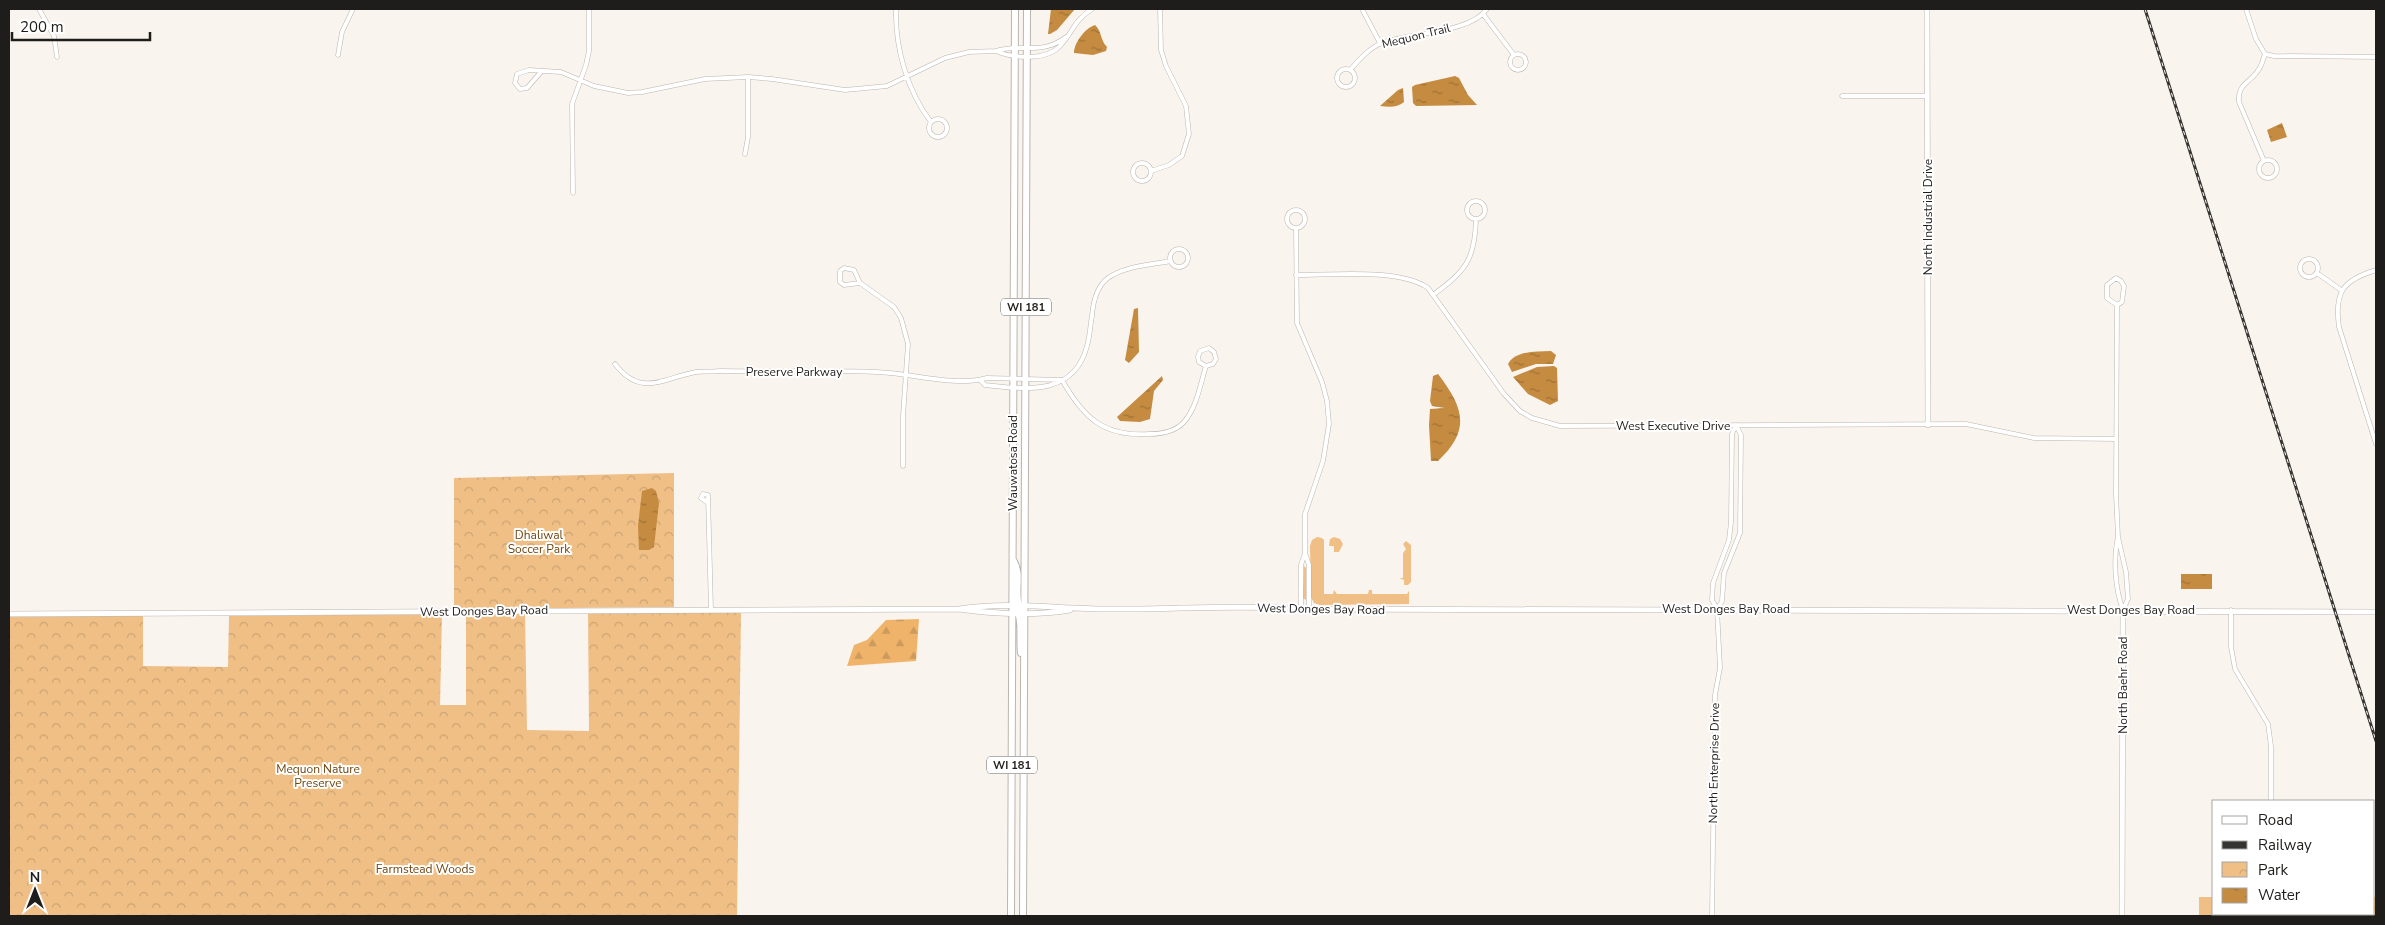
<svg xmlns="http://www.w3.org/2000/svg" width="2385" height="925" font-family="'Nunito Sans',sans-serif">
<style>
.grass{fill:#efbf86}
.forest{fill:url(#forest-firs)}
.park{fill:url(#park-crowns)}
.water{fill:url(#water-ripples)}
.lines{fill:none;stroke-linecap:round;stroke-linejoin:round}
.minor-casing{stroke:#bab5af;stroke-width:5}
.tertiary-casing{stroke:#bab5af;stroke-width:6}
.primary-casing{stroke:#bab5af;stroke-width:8}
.minor{stroke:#fff;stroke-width:4}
.tertiary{stroke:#fff;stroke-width:5}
.primary{stroke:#fff;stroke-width:6}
.rail-casing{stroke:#373532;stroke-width:3}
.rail{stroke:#fff;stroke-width:1;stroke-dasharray:4;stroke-linecap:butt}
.labels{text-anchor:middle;stroke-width:4;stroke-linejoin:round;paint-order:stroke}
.shield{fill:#fff;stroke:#62615f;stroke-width:1}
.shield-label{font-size:11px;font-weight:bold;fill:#1f1d1b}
.street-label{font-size:12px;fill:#1f1d1b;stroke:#fff}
.park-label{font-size:12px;fill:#6f470e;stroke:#fff}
</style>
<defs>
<pattern id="forest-firs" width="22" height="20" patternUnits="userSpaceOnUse" patternTransform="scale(1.25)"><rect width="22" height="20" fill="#efb36a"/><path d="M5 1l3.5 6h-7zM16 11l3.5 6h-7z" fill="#cc9a5b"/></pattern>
<pattern id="park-crowns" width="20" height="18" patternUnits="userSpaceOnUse" patternTransform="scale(1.25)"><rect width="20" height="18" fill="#efbf86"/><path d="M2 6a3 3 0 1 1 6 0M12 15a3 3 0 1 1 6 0" fill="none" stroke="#cca473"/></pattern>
<pattern id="water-ripples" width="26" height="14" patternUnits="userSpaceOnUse" patternTransform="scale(1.25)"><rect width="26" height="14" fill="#c58b40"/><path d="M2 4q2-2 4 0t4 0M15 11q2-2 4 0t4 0" fill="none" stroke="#9f7135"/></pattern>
</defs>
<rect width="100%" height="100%" fill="#faf4ee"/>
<!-- grass -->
<path class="grass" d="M1317 537 1322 538 1324 540V594H1333L1334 590 1337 594H1368L1369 590H1372V594H1407L1409 591V604L1320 605 1314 603 1311 597 1310 546 1312 540Z
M1334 537 1340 539 1343 544 1339 552H1334V546H1329L1330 539Z
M1406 541 1411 545V582L1408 585H1404V580L1399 578H1403V553L1406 549 1403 544Z
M1304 566 1306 568V600L1303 598Z
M2199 897H2214V914H2250V916H2199Z"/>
<!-- forest -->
<path class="forest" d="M919 619 916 661 847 666 854 645 867 640 886 620Z
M2376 896V916H2332L2335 914H2374V897Z
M2250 914H2291L2298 916H2250Z"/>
<!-- park -->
<path class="park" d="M674 473V607L454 609V478Z
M588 613H741L737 916H9V617L143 614V666L228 667 229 616 442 614 440 705H466V614H525L527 730 589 731Z"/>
<!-- water -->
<path class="water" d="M1051 9H1075L1057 30 1050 34H1048Z
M1095 25C1102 31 1100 40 1107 47L1106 51 1093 55 1074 53C1074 43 1085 28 1095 25Z
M1455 76 1459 78 1468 95 1477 105 1416 106 1413 103 1412 87 1415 85Z
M1403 88 1404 102C1397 108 1389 107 1380 106L1398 90Z
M2282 123 2287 137 2271 142 2267 130Z
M1138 308 1139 352 1129 363 1125 360 1134 309Z
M1551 351 1556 355 1553 364H1536L1512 372 1508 364C1516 350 1536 352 1551 351Z
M1554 366 1557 368 1558 401 1550 405 1528 394 1513 377 1537 367Z
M1438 374C1464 408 1471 430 1438 461H1431L1429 425 1430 409 1445 408 1432 406 1430 401 1433 376Z
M1162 376 1163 380 1154 391 1150 419 1140 422 1120 421 1117 417Z
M652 488 656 491 659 503 654 547 649 550H639L638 526 642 491Z
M2181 574H2212V589H2181Z"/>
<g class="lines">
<defs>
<path id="minor" d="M39 9 54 36 57 57
M896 9C895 47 907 91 931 122
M1362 9 1380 43
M2246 9 2256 39 2265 54C2263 59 2262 65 2259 69 2251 83 2237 83 2239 102L2264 161
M1483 14 1514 55
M1066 37C1041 56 1022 43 996 51 1012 58 1045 61 1059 47 1073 33 1073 21 1092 9
M1510 62a8 8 0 1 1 16 0a8 8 0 1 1-16 0Z
M2265 54 2274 56 2376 57
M338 55 342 32 353 9
M1337 78a9 9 0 1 1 18 0a9 9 0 1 1-18 0Z
M1350 70C1359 60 1369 48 1382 43 1410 32 1469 34 1487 9
M541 72 527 88 520 89 515 83 517 74 529 70 561 72 594 86 628 93 642 92 705 79 748 77 772 79 845 90 887 86 945 58 969 52 996 51
M1842 96H1927
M929 128a9 9 0 1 1 18 0a9 9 0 1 1-18 0Z
M745 154 748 137V77
M2259 169a9 9 0 1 1 18 0a9 9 0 1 1-18 0Z
M1133 172a9 9 0 1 1 18 0a9 9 0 1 1-18 0Z
M1151 171 1169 165 1182 156 1189 134 1186 106 1166 66 1161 50 1160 9
M573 193 572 104 586 65 589 51V9
M1467 210a9 9 0 1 1 18 0a9 9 0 1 1-18 0Z
M1287 219a9 9 0 1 1 18 0a9 9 0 1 1-18 0Z
M1296 229 1297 323 1322 382 1327 401 1329 424 1323 461 1305 514V553L1301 565V609
M1170 258a9 9 0 1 1 18 0a9 9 0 1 1-18 0Z
M2300 268a9 9 0 1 1 18 0a9 9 0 1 1-18 0Z
M2376 270C2343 280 2334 292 2339 327L2376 444
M2317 273 2341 290
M1296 275C1332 275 1400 268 1428 288L1504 394 1520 411 1532 418 1560 426 1966 424 2034 438 2115 439
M860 283 844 285 840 282V271L844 268 854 270 860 283 894 307 901 318 908 344 903 416V466
M1433 295C1465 271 1475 261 1476 219
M2117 305 2107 298V285L2116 278 2121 281 2124 286 2122 302 2117 305 2116 494 2118 537 2126 572 2128 599 2123 610
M615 364C641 398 663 378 696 372 704 371 712 372 720 371 772 372 824 370 877 372 910 373 955 387 987 378L1062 380
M1062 380C1083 417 1103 437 1149 434 1161 434 1175 432 1184 422 1197 407 1200 385 1206 366L1213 364 1216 359 1214 352 1209 348 1200 351 1198 357 1199 362 1206 366
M981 381 985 385C1025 389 1074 397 1087 346 1090 336 1090 326 1092 316 1093 302 1096 287 1108 278 1124 266 1151 265 1171 261
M707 502 701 498 703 494 708 495 711 610
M2118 537C2113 559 2115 589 2123 610
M1305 553 1309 565V609
M1717 609 1722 601 1724 573 1740 533 1741 435 1736 425
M2231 610V647L2235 669 2268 724 2271 746V801
M1712 916 1715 695 1720 668 1717 609 1712 600 1713 583 1729 540 1731 522 1732 434 1736 425"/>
<path id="tertiary" d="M1927 9 1928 425
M959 609C1008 601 1057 609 1107 609 1171 610 1237 604 1301 609L2376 612
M9 614 959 609C995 614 1034 616 1070 610
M2122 916 2123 610"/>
<path id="primary" d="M1013 560C1023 575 1013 593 1020 609
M1013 604C1024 615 1019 638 1021 653
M1011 916 1015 9
M1023 916 1027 9"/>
</defs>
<!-- minor casing -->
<use href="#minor" class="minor-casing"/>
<!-- tertiary casing -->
<use href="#tertiary" class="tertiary-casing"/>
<!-- primary casing -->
<use href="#primary" class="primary-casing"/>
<!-- minor -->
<use href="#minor" class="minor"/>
<!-- tertiary -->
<use href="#tertiary" class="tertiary"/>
<!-- primary -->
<use href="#primary" class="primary"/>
<defs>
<path id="rail" d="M2145 9 2376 741"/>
</defs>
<!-- rail casing -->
<use href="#rail" class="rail-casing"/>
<!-- rail -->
<use href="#rail" class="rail"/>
</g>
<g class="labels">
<!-- shield labels -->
<g class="shield">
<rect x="1001" y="298.5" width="50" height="17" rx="4"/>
<rect x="987" y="756.5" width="50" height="17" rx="4"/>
</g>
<g class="shield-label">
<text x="1026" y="311">WI 181</text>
<text x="1012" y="769">WI 181</text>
</g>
<!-- street labels -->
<g class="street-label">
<text transform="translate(1416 36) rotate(-14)" y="4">Mequon Trail</text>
<text transform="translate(1928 217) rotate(-90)" y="4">North Industrial Drive</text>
<text x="794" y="376">Preserve Parkway</text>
<text x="1673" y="430">West Executive Drive</text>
<text transform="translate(1013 463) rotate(-90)" y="4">Wauwatosa Road</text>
<text transform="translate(1321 609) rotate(1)" y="4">West Donges Bay Road</text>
<text x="1726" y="613">West Donges Bay Road</text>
<text x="2131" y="614">West Donges Bay Road</text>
<text transform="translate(484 611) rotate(-1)" y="4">West Donges Bay Road</text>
<text transform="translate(2123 685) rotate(-90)" y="4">North Baehr Road</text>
<text transform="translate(1714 763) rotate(-89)" y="4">North Enterprise Drive</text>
</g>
<!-- park labels -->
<g class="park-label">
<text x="539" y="539">Dhaliwal<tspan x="539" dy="14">Soccer Park</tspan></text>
<text x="318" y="773">Mequon Nature<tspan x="318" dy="14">Preserve</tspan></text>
<text x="425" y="873">Farmstead Woods</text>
</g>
</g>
<!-- border -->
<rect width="2385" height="925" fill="none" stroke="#1f1d1b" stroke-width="20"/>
<!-- legend -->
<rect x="2212" y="800" width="162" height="115" fill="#ffffff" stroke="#a5a5a4"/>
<rect x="2222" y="816" width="25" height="8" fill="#ffffff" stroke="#a5a5a4"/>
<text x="2258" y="825" font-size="15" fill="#1f1d1b">Road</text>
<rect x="2222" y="841" width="25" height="8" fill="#373532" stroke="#a5a5a4"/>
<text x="2258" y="850" font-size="15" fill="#1f1d1b">Railway</text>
<rect x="2222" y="862" width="25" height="15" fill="url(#park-crowns)" stroke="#a5a5a4"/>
<text x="2258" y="875" font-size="15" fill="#1f1d1b">Park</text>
<rect x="2222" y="888" width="25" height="15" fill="url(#water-ripples)" stroke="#a5a5a4"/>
<text x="2258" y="900" font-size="15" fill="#1f1d1b">Water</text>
<!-- north arrow -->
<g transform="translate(35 890)" stroke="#ffffff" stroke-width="4" paint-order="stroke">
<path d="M0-4L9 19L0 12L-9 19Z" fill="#1f1d1b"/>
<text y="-8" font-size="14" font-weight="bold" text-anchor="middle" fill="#1f1d1b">N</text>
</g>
<!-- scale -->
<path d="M12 32v8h138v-8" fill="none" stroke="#1f1d1b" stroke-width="2.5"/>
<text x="20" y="32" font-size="15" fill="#1f1d1b" stroke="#ffffff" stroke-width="4" paint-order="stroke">200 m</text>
</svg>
